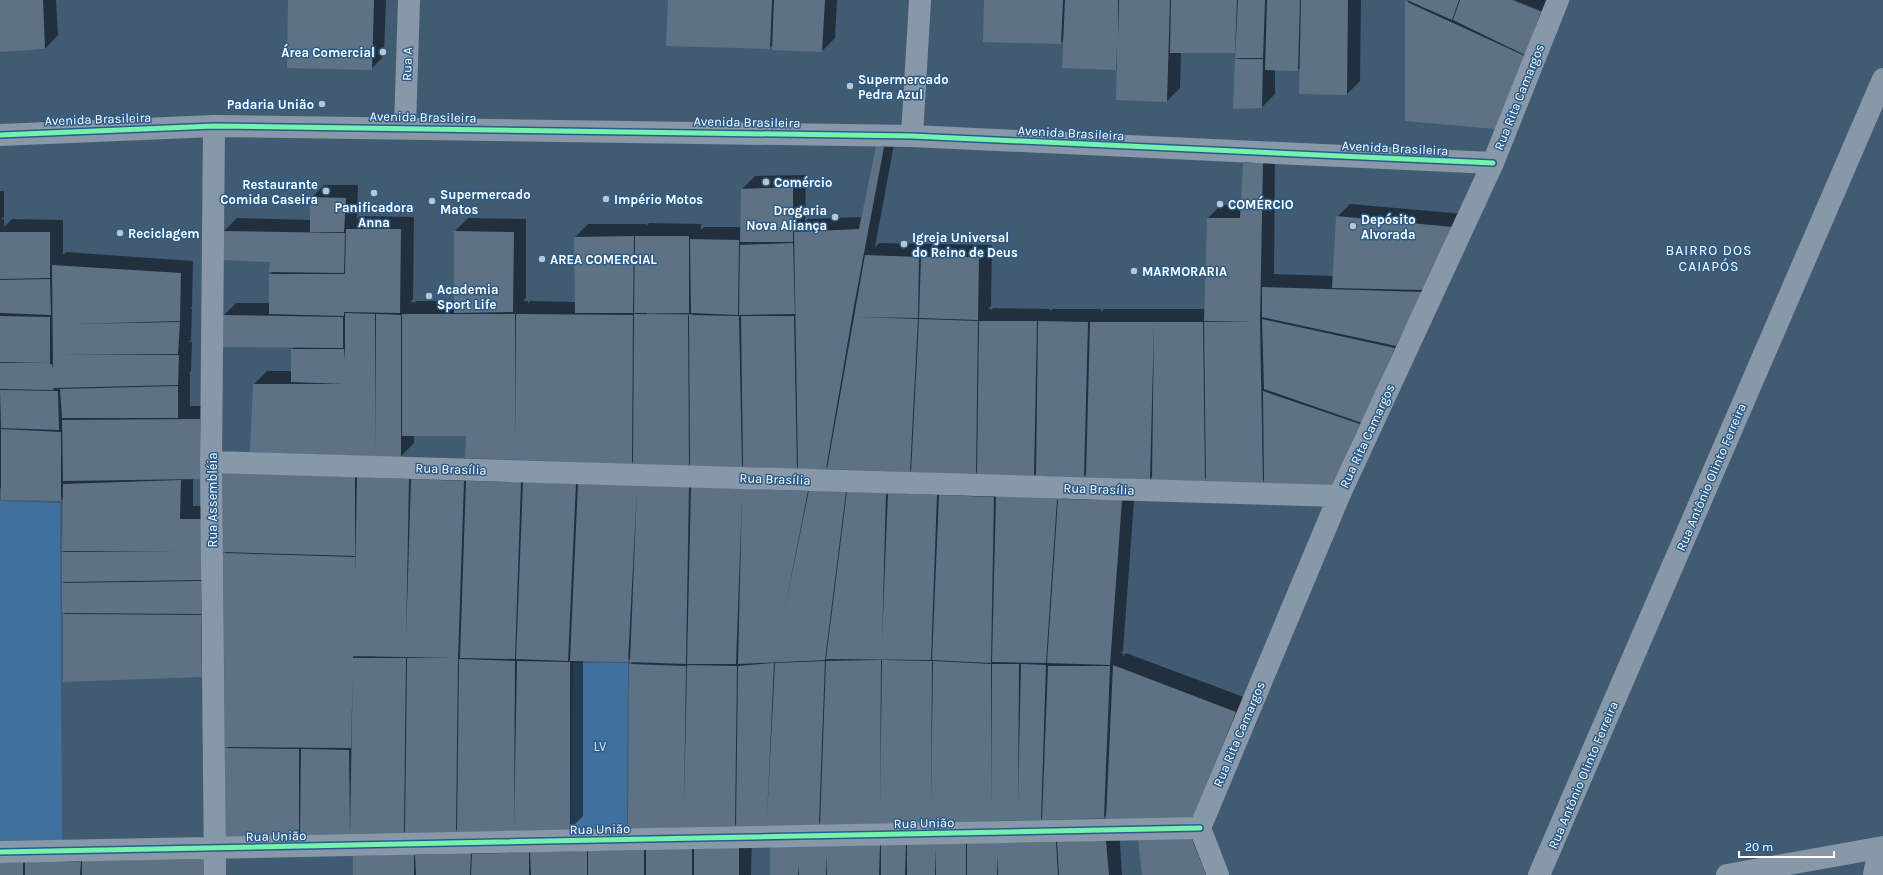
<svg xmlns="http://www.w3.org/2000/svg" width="1883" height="875" viewBox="0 0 1883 875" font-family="Karla,sans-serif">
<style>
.green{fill:#40719e}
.shadow{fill:#0007;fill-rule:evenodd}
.building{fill:#5e7285}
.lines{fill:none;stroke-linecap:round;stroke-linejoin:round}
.minor{stroke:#8898a9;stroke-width:22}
.cycleway-casing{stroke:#2b5c89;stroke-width:8}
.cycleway{stroke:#73f3ae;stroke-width:5}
.poi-dot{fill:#bcc6ce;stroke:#2b5c89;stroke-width:1.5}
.labels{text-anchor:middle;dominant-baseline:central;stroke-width:3;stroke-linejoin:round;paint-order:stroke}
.poi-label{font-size:13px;font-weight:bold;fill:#fff;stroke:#2b5c89;text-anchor:start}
.street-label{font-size:13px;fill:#fff;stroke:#2b5c89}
.park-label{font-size:13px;fill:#dceaf7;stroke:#2b5c89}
.neighbourhood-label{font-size:14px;letter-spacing:1px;fill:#fff;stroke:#2b5c89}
</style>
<rect width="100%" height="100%" fill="#415b73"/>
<path class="green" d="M0,501L60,503L62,840L0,841Z
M573,663H628L627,829L571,830Z"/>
<path class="shadow" d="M0,0H56L58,35L45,49L0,51Z
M289,0H386L384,56L371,69Z
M669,0H837L835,38L822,51L774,44L769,48Z
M985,0H1361L1360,81L1347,94L1301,67L1298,70L1275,69V94L1262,107L1236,60L1239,57L1237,52H1181L1180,88L1167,101L1117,69L1063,67L1064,39L1061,43Z
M1408,0H1508L1546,15V13L1514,0H1553L1508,115L1406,120Z
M896,134L875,247L879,243L932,244V247L935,244L992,245L991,306L988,308L991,309V311L993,308L1050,309V311L1052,309H1101V312L1104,309H1206L1208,218L1221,205H1242L1244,163L1257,150L1275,151L1274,274L1333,276L1337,217L1350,204L1465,214L1345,472L1265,479L1262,482L1207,477L1204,480L1153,475L1150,479L1087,473L1084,476L1037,475V472L1034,475L978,470L975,474L912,469L909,471L829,465L825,468L799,465L797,468L744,463L742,466L691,463L689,465L634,461L631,463L466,457L467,435H414V443L401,456L251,451L254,384L267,371H292V349L295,347L223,316L236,303H270V274L273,271L271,261L224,231L237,218L311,220V198L324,185H358L357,219L360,216L414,217L413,299L410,302H414V304L416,301H455V231L468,218L526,219V298L523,301H528V304L530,301L576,302L575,237L588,224H646V226L649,223L701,224V230L704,227H741L742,189L755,176L806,175L805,222L808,219L863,217L877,146ZM647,313L693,314V316L647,315Z
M0,191H4V217L1,219H4V227L12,219L63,220V255L66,252L193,261L192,307L190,309H192L191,340L188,342H192L191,371L189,374H190V406H213V465L200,478H193V506H213L215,663L202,676L64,614L66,612L63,584L65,581L63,553L65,550L64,498L61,500L2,487L0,489Z
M223,473L1135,487L1123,651L1120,653H1123V656L1126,653L1249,699L1205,804L1107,814L1104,817L821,824V821L819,824L737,823L735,825L629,828L630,665L634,661L631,657L627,661L583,660V816L570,829L458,831V828L455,831L407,830L404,832L301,834V832L299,834L226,749L229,746L224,554L226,551ZM858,493H892L891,495ZM1008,496L1062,498V500L1008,498Z
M1205,826L1224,875H1143Z
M1119,828L1122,875H771V847Z
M752,835L751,875H354V856L367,843Z
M217,847V875H0V851Z"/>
<path class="building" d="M0,0H43L45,49L0,52Z
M288,0H374L372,70L287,68Z
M668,0H772L770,49L666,46Z
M774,0H825L822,52L772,50Z
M984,0H1063L1061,44L983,42Z
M1065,0H1118V38L1119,0H1170L1167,102L1116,100L1117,42L1116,70L1062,68Z
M1171,0H1237L1235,53H1170Z
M1238,0H1265L1263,58H1235Z
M1267,0H1300L1298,71L1265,70Z
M1301,0H1348L1347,95L1299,94Z
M1407,0H1459L1452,20Z
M1460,0H1511L1541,12L1525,55L1453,20Z
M1405,1L1525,56L1496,129L1405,121Z
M1235,59H1263L1262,108L1233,109Z
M876,146L884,147L854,306L826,469H798L794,232L859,229Z
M1243,163H1263L1260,322L1263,483L1206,482L1204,322H1255L1204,321L1207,218H1240Z
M793,187V242H740L741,189Z
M310,197L346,198L344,232H310Z
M1336,216L1453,227L1424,290L1332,288Z
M346,229H401L400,313L344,312V316L269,314V274H345Z
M223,231L345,233L344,273L269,272L270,262L223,260Z
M454,231L514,232L513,312L454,313Z
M0,232H50V278L0,279Z
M634,236L633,313H575L574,237Z
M635,236H689V313H634Z
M690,239L739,240L738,315L691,313Z
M793,243L795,314L739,315L740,245Z
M865,255L919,257L918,318L856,317L918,319L910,472L827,469Z
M921,257H979L978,320L919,318Z
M52,265L181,273L180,321L75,324L180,322L178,354H61L179,355L178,385L53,388L54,390L0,389V363H48L0,362V316L50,317V364H52L53,369Z
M50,279L51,315L0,313V280Z
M1262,287L1423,292L1396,346L1262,317Z
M345,313L375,314V450L376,314L401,315V457L250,452L253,384H343L291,382V349H344L345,360Z
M402,314H515L516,444V314L633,315L632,464L465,458L466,436H402Z
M634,314L688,315L689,466L633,464Z
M222,315L343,317V348L222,347Z
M689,315L739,316L742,467L690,466Z
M741,316H794L797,469L743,467Z
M919,319L978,321L976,475L911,472Z
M1262,319L1395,348L1362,423L1264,389Z
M979,321H1037L1034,476L977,475Z
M1038,321L1088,322L1084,477L1036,476Z
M1090,322H1203L1205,481L1152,480L1154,324L1150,480L1086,477Z
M178,386V418H62L60,389Z
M0,390L58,391L59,430L1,428Z
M1263,391L1360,424L1332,486L1264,483Z
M200,419V479L63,481L62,420Z
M1,429L61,432V501L1,500Z
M222,472L355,477V556L223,552Z
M357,477L409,479L406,639L411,479L464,481L458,659L456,832L405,833L407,658H452L353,656L354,621L351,748L225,747L223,553L355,557V575Z
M181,480L180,519H201V580L62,582V552L177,551H62L63,484Z
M466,481L521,482L515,659L460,658Z
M523,482L576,483L568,661L516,659Z
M578,483L689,487L686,664L630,662L637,489L628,662L570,661Z
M691,487L808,491L784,613L809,490L846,492L825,660L738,664L742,497L736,664H687Z
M847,491L886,493L882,640L888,493L937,495L931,660L826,659Z
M939,495L994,497L991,663L932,660Z
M996,496L1057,499L1046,663L992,662Z
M1058,499L1122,500L1110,665L1047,663Z
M201,581V614L62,613V583Z
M63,614L201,615L202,677L63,682Z
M353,658H406L404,833L350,834Z
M459,659L515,661L514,829L517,661L570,662V830L457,832Z
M881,660L880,805L882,660L932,661L931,808L933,661L991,664L992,808V664H1019L1018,803L1021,664L1046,665L1041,820L820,825L826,661Z
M825,661L819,825L736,826L738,666L774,663L767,818L775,663Z
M629,664L686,666L684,810L687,665L737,666L735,826L628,829Z
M1113,665L1236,712L1193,818L1106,819Z
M1048,666H1110L1104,818L1042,820Z
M225,748L299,749V835L225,837Z
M301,749L349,750L350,834L300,835Z
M1192,839L1206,875H1142L1138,840Z
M1057,841H1106L1109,875H1059Z
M1056,842L1058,875H998L997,853V875H967V843Z
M966,843V875H936V847L935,875H907V844Z
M906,844L905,875H881V845Z
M880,845L879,875H827V854L826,875H799L798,866V875H770V847Z
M739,847V875H694V849Z
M646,849H692V875H646Z
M644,850V875H588V851Z
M587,851V875H531L530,852Z
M529,852V875H471L472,854Z
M471,853L470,875H416L415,855Z
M414,854V875H353V856Z
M204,859V875H82V861Z
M23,862V875H0V863Z
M25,862H81L80,875H25Z"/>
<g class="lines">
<path class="minor" d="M214,126L211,462L215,875
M405,127L409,0
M0,135L214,126L912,136L1493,163
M912,136L920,0
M211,462L1339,496
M0,852L1200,828
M1218,875L1200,828L1339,496L1493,163L1558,0
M1539,875L1883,79
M1727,875L1883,847
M1874,875L1879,848"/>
<defs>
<path id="cycleway" d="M0,135L214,126L912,136L1493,163
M0,852L1200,828"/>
</defs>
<use href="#cycleway" class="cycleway-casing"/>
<use href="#cycleway" class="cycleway"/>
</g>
<g class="poi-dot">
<circle cx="383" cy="52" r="4"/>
<circle cx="850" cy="86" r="4"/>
<circle cx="322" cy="104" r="4"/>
<circle cx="766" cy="182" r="4"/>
<circle cx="326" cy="191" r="4"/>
<circle cx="374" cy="193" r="4"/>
<circle cx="606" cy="199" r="4"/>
<circle cx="432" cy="201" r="4"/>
<circle cx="1220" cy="204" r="4"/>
<circle cx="835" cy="217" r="4"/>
<circle cx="1353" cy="226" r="4"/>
<circle cx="120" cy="233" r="4"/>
<circle cx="904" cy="244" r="4"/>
<circle cx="542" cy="259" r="4"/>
<circle cx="1134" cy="271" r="4"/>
<circle cx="429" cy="296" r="4"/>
</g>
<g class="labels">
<g class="poi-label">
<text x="375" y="52" text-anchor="end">Área Comercial</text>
<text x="858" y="79">Supermercado<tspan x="858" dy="15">Pedra Azul</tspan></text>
<text x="314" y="104" text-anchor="end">Padaria União</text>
<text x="774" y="182">Comércio</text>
<text x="318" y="184" text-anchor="end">Restaurante<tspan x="318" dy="15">Comida Caseira</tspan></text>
<text x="440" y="194">Supermercado<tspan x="440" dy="15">Matos</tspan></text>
<text x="614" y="199">Império Motos</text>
<text x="1228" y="204">COMÉRCIO</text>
<text x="374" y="207" text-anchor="middle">Panificadora<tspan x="374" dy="15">Anna</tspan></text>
<text x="827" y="210" text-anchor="end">Drogaria<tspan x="827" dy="15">Nova Aliança</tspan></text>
<text x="1361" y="219">Depósito<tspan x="1361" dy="15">Alvorada</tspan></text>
<text x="128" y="233">Reciclagem</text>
<text x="912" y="237">Igreja Universal<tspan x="912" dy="15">do Reino de Deus</tspan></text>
<text x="550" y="259">AREA COMERCIAL</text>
<text x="1142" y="271">MARMORARIA</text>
<text x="437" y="289">Academia<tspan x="437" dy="15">Sport Life</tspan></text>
</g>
<g class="street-label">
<text transform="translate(407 64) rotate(-88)">Rua A</text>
<text transform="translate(1519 97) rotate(-68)">Rua Rita Camargos</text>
<text transform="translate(423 117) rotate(1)">Avenida Brasileira</text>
<text transform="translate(98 119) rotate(-2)">Avenida Brasileira</text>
<text transform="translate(747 122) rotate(1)">Avenida Brasileira</text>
<text transform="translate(1071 133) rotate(3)">Avenida Brasileira</text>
<text transform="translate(1395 148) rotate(3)">Avenida Brasileira</text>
<text transform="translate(1367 436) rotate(-65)">Rua Rita Camargos</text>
<text transform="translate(451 469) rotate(2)">Rua Brasília</text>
<text transform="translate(1711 477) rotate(-67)">Rua Antônio Olinto Ferreira</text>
<text transform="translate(775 479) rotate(2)">Rua Brasília</text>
<text transform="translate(1099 489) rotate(2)">Rua Brasília</text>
<text transform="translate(212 500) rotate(-90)">Rua Assembléia</text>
<text transform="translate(1239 734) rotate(-67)">Rua Rita Camargos</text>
<text transform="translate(1583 775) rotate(-67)">Rua Antônio Olinto Ferreira</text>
<text transform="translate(924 823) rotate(-1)">Rua União</text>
<text transform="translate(600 829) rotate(-1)">Rua União</text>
<text transform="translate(276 836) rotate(-1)">Rua União</text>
</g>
<g class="park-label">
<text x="600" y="746">LV</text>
</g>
<g class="neighbourhood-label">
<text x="1709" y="250">BAIRRO DOS<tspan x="1709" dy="16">CAIAPÓS</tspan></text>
</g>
</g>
<path d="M1739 851v6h95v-6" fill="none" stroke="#ffffff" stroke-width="2"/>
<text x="1745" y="851" font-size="12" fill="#ffffff" stroke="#2b5c89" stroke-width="3" paint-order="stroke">20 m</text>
</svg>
